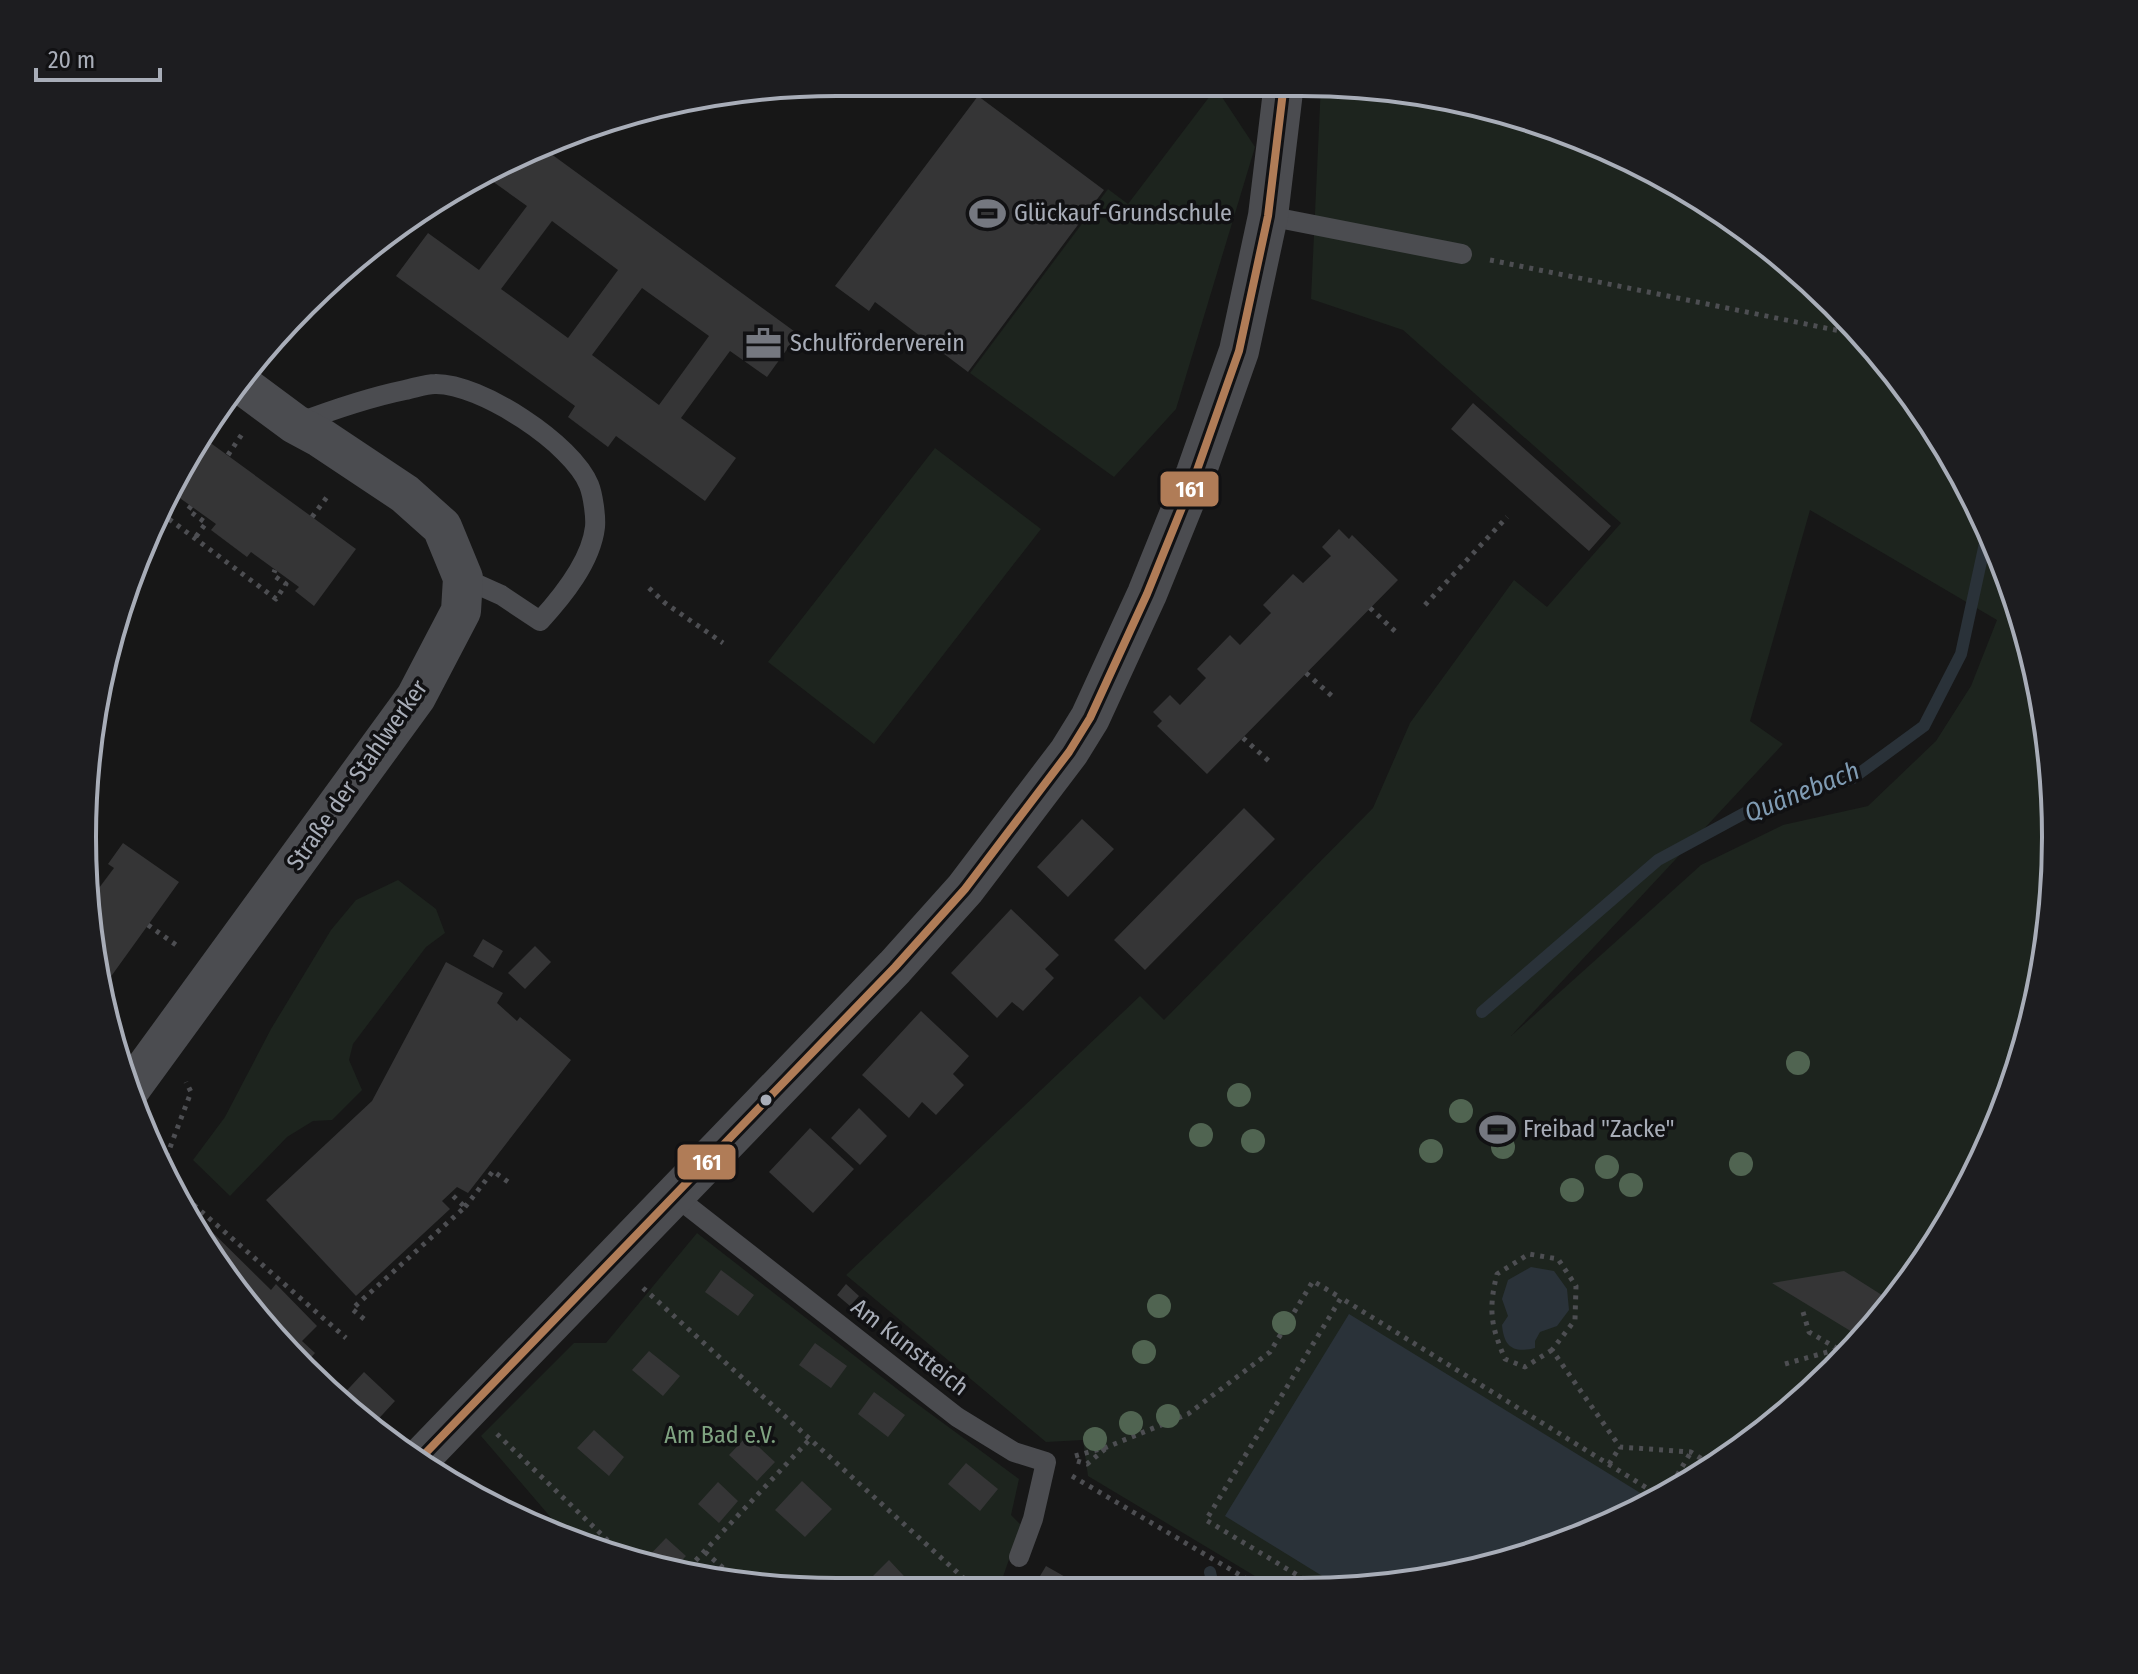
<svg xmlns="http://www.w3.org/2000/svg" width="2138" height="1674" viewBox="0 0 2138 1674" font-family="'Fira Sans Condensed',sans-serif">
<style>
.green{fill:#1d241e;fill-rule:evenodd}
.water{fill:#2a3239}
.lines{fill:none;stroke-linecap:round;stroke-linejoin:round}
.stream{stroke:#2a3239;stroke-width:12}
.building{fill:#353536;fill-rule:evenodd}
.path{stroke:#4d4e52;stroke-width:5;stroke-dasharray:4 6;stroke-linecap:butt}
.service{stroke:#4b4c50;stroke-width:20}
.minor{stroke:#4b4c50;stroke-width:40}
.bus-1-casing{stroke:#111113;stroke-width:14}
.bus-1{stroke:#b07c57;stroke-width:8}
.tree{fill:#506451}
.bus-dot{fill:#a8adb8;stroke:#111113;stroke-width:3}
.labels{text-anchor:middle;dominant-baseline:central;stroke-width:7;stroke-linejoin:round;paint-order:stroke}
.poi-label{font-size:24px;fill:#a8adb8;stroke:#111113;text-anchor:start}
.street-label{font-size:24px;fill:#a8adb8;stroke:#111113}
.park-label{font-size:24px;fill:#7fa381;stroke:#111113}
.water-label{font-size:26px;font-style:italic;fill:#7f9bb3;stroke:#111113}
.rim{fill:none;stroke:#a8adb8;stroke-width:4}
.line-badge{stroke:#111113;stroke-width:3}
.badge-label{font-size:22px;text-anchor:middle;font-weight:bold;fill:#fff}
</style>
<rect width="100%" height="100%" fill="#171717"/>
<path class="green" d="M1321,84H1350L1543,122L1761,238L1869,340L1955,459L2016,594L2049,738L2054,886L2030,1032L1978,1171L1900,1296L1799,1404L1679,1491L1543,1552L1351,1590L1280,1591L1088,1476L1083,1440L1046,1442L846,1275L1140,996L1164,1020L1373,808L1410,723L1514,580L1547,607L1621,523L1403,330L1311,299ZM1810,510L1997,620L1971,686L1936,741L1868,806L1783,825L1701,865L1511,1036L1783,744L1750,721Z
M1216,88L1255,147L1176,409L1114,477L970,373L1108,189L1128,204Z
M935,448L1041,529L874,744L768,662Z
M398,880L436,909L445,933L426,947L353,1044L349,1060L362,1090L332,1120L313,1121L287,1137L230,1196L193,1160L225,1117L271,1029L331,930L356,900Z
M697,1233L901,1392L1019,1479L1011,1515L1021,1525L998,1591L837,1592L690,1578L571,1541L481,1436L574,1343H606Z"/>
<path class="water" d="M1531,1267L1554,1271L1567,1289L1569,1310L1557,1326L1540,1332L1535,1341V1348C1514,1353 1504,1348 1502,1325L1508,1316L1502,1299L1508,1280Z
M1349,1314L1655,1502L1543,1552L1351,1590H1345L1225,1516Z"/>
<g class="lines">
<path class="stream" d="M1482,1012L1658,860L1754,808L1853,778L1924,726L1961,654L1987,534
M1210,1572L1214,1591"/>
</g>
<path class="building" d="M978,96L1104,190L968,372L875,302L869,311L835,286Z
M543,148L798,334L767,377L730,351L681,418L736,458L705,501L616,436L608,447L568,417L575,406L396,276L428,233L479,270L527,206L492,181L504,165ZM552,221L618,270L568,338L501,289ZM642,288L709,336L659,405L592,355Z
M1473,403L1611,526L1589,551L1451,429Z
M201,436L356,549L314,606L295,591L299,587L251,552L247,557L211,530L216,524L170,491L183,460Z
M1339,529L1349,539L1352,535L1398,580L1207,774L1157,726L1162,721L1153,712L1170,695L1180,705L1206,678L1197,669L1230,635L1240,645L1271,613L1263,605L1293,574L1303,583L1331,556L1322,547Z
M1244,808L1275,839L1145,970L1114,940Z
M1082,819L1114,849L1068,897L1037,867Z
M123,843L179,882L102,989L90,900L114,868L108,864Z
M1011,909L1059,955L1045,969L1054,978L1023,1011L1012,1002L997,1018L951,973Z
M483,939L503,951L493,968L473,956Z
M535,946L551,962L525,989L508,973Z
M446,962L503,993L497,1003L517,1021L520,1017L571,1060L468,1193L457,1187L442,1201L450,1209L356,1296L266,1200L372,1101Z
M921,1011L969,1056L953,1074L964,1085L936,1115L922,1102L909,1118L862,1075Z
M859,1108L887,1136L860,1165L831,1138Z
M810,1128L854,1169L813,1213L769,1172Z
M199,1219L271,1290L276,1284L317,1326L302,1341L315,1353L301,1368L192,1226Z
M721,1270L754,1295L738,1316L705,1292Z
M1844,1271L1885,1297L1874,1313L1881,1317L1862,1338L1772,1283Z
M846,1284L859,1296L850,1306L837,1295Z
M815,1343L847,1366L831,1388L799,1365Z
M649,1351L680,1376L663,1396L632,1370Z
M364,1372L395,1401L371,1427L338,1400Z
M874,1392L905,1415L888,1437L858,1414Z
M594,1430L624,1457L609,1476L577,1448Z
M747,1436L775,1462L757,1481L729,1455Z
M966,1463L998,1489L980,1511L948,1484Z
M802,1481L832,1509L805,1537L775,1510Z
M718,1482L738,1501L719,1523L698,1504Z
M666,1538L686,1556L671,1572L651,1566L645,1560Z
M889,1560L917,1590L916,1592H882L870,1579Z
M1046,1566L1090,1591H1031Z
M815,1577L832,1592L804,1589Z"/>
<g class="lines">
<path class="path" d="M1490,260L1865,336
M228,455L242,434
M191,506L188,510L206,523L195,538
M161,513L276,599L286,584L273,575L275,570
M312,517L330,493
M649,588L665,603L723,643
M1425,605L1507,517
M1370,608L1397,633
M1306,673L1333,697
M1243,738L1271,763
M89,894L92,890L96,892
M148,925L179,947
M107,1023L117,1031
M163,1166L191,1092L186,1082
M171,1185L346,1338
M465,1207L493,1171L511,1184
M643,1288L979,1592
M1803,1312L1809,1332L1838,1349L1811,1392
M364,1319L352,1309L465,1207L450,1193
M1552,1350L1525,1367L1505,1359C1491,1326 1488,1310 1497,1274L1529,1254L1558,1259L1576,1286L1575,1320L1552,1350L1620,1447L1691,1452L1713,1466
M1785,1364L1838,1349
M497,1434L626,1558
M1075,1456L1107,1447L1188,1414L1270,1352L1313,1281L1341,1298
M1077,1461L1087,1464L1105,1449
M1609,1464L1620,1447
M1072,1476L1267,1591
M1672,1494L1673,1482L1691,1452
M705,1552L739,1582
M682,1575L810,1439
M1322,1590L1206,1520L1341,1298L1663,1498
M991,1591L996,1577"/>
<path class="service" d="M1268,216L1462,254
M295,424C332,410 366,398 405,390C415,388 426,384 435,384C480,383 573,444 589,485C593,495 596,517 595,527C591,562 562,597 540,621L501,595L463,578
M675,1196L957,1417L1014,1452L1046,1462L1033,1519L1019,1557"/>
<path class="minor" d="M131,1088L416,697L461,611L463,578L442,527L405,494L321,438L295,424L241,384
M416,1463L895,967L965,889L1069,752L1090,718L1147,594L1196,473L1239,351L1268,216L1284,83"/>
<defs>
<path id="bus-1" d="M416,1463L895,967L965,889L1069,752L1090,718L1147,594L1196,473L1239,351L1268,216L1284,83"/>
</defs>
<use href="#bus-1" class="bus-1-casing"/>
<use href="#bus-1" class="bus-1"/>
</g>
<g class="tree">
<circle cx="1798" cy="1063" r="12"/>
<circle cx="1239" cy="1095" r="12"/>
<circle cx="1461" cy="1111" r="12"/>
<circle cx="1201" cy="1135" r="12"/>
<circle cx="1253" cy="1141" r="12"/>
<circle cx="1503" cy="1147" r="12"/>
<circle cx="1431" cy="1151" r="12"/>
<circle cx="1741" cy="1164" r="12"/>
<circle cx="1607" cy="1167" r="12"/>
<circle cx="1631" cy="1185" r="12"/>
<circle cx="1572" cy="1190" r="12"/>
<circle cx="1159" cy="1306" r="12"/>
<circle cx="1284" cy="1323" r="12"/>
<circle cx="1144" cy="1352" r="12"/>
<circle cx="1168" cy="1416" r="12"/>
<circle cx="1131" cy="1423" r="12"/>
<circle cx="1095" cy="1439" r="12"/>
</g>
<defs>
<symbol id="stadium-bare" viewBox="-9 -9 18 18"><path d="M0-5a6.5 5 0 1 0 0 10a6.5 5 0 1 0 0-10ZM-3.5-1.8h7v3.6h-7Z" fill="#757880" stroke="#111113" stroke-width="2.5" paint-order="stroke"/></symbol>
<symbol id="office-bare" viewBox="-9 -9 18 18"><path d="M-6-3h4V-5.5h4V-3h4V5H-6ZM-1-4.5V-3h2v-1.5ZM-6 0V1H6V0Z" fill="#757880" stroke="#111113" stroke-width="2.5" paint-order="stroke"/></symbol>
</defs>
<g fill-rule="evenodd">
<use href="#stadium-bare" x="962" y="188" width="51" height="51"/>
<use href="#office-bare" x="738" y="318" width="51" height="51"/>
<use href="#stadium-bare" x="1472" y="1104" width="51" height="51"/>
</g>
<circle class="bus-dot" cx="766" cy="1100" r="7"/>
<g class="labels">
<g class="poi-label">
<text x="1014" y="213">Glückauf-Grundschule</text>
<text x="790" y="343">Schulförderverein</text>
<text x="1523" y="1129">Freibad "Zacke"</text>
</g>
<g class="street-label">
<text transform="translate(357 775) rotate(-55)">Straße der Stahlwerker</text>
<text transform="translate(910 1347) rotate(38)">Am Kunstteich</text>
</g>
<g class="park-label">
<text x="720" y="1435">Am Bad e.V.</text>
</g>
<g class="water-label">
<text transform="translate(1802 792) rotate(-22)">Quänebach</text>
</g>
</g>
<path d="M0 0H2138V1674H0ZM837 96H1301A741 741 0 0 1 2042 837V837A741 741 0 0 1 1301 1578H837A741 741 0 0 1 96 837V837A741 741 0 0 1 837 96Z" fill="#1d1d20" fill-rule="evenodd"/>
<path class="rim" d="M837 96H1301A741 741 0 0 1 2042 837V837A741 741 0 0 1 1301 1578H837A741 741 0 0 1 96 837V837A741 741 0 0 1 837 96Z"/>
<g class="line-badge">
<rect x="1159" y="470" width="61" height="38" rx="8" fill="#b07c57"/>
<rect x="676" y="1143" width="61" height="38" rx="8" fill="#b07c57"/>
</g>
<g class="badge-label">
<text x="1190" y="497">161</text>
<text x="707" y="1170">161</text>
</g>
<path d="M36 68v12h124v-12" fill="none" stroke="#a8adb8" stroke-width="4"/>
<text x="48" y="68" font-size="24" fill="#a8adb8" stroke="#111113" stroke-width="6" paint-order="stroke">20 m</text>
</svg>
